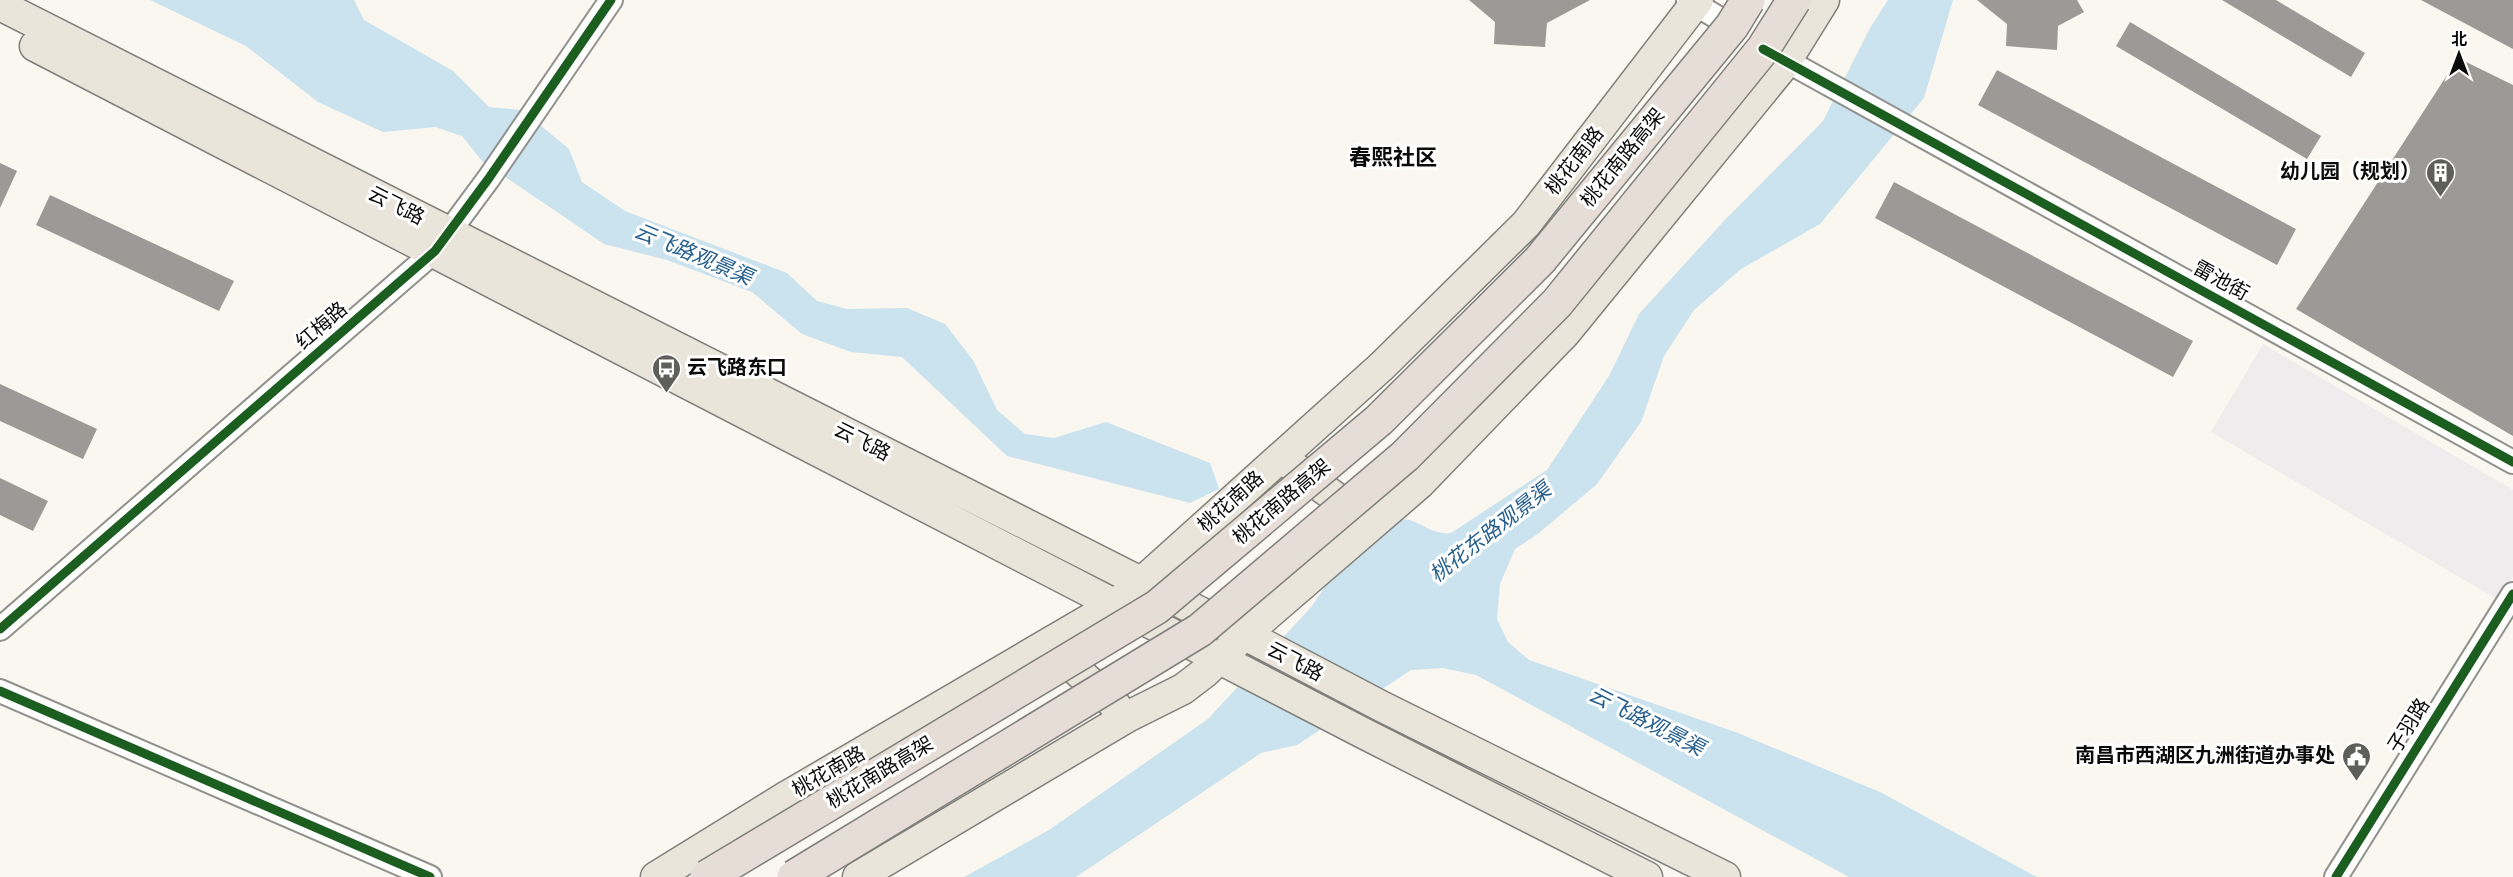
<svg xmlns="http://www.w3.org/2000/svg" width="2513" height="877" viewBox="0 0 2513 877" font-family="Spectral,'Noto Sans SC',serif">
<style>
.industrial{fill:#f0ebec}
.water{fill:#cbe2ef}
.building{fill:#9c9a96}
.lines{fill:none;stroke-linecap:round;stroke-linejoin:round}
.minor-casing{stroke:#92918e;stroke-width:26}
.major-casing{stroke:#7f7f7b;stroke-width:33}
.minor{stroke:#fefefd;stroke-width:22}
.major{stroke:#e9e5da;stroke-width:30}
.highway-bridge-casing{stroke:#7f7f7b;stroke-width:36;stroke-linecap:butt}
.highway-bridge{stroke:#e6ded6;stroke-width:33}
.cycleway-casing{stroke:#fff;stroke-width:13}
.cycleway{stroke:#1b5e20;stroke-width:9}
.labels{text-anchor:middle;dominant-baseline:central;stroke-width:6;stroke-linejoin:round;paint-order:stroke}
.street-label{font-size:20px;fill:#0b0b0b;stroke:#fff}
.poi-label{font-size:20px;font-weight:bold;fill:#0b0b0b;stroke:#fff;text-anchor:end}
.water-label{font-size:21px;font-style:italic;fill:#255f8d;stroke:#fff}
.quarter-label{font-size:22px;font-weight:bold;fill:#0b0b0b;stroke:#fff}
</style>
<rect width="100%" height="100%" fill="#f9f7f0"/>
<path class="industrial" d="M2263,344L2513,490V576L2499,600L2211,432Z"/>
<path class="water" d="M150,0H354L364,20L453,71L489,107L522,110L569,149L582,182L625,211L787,273L817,301L847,309L907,308L945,324L973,360L997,410L1025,434L1054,438L1106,422L1210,463L1219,489L1190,503L1007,456L902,357L851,352L802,334L752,292L667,260L604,244L482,161L462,136L435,127L383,132L318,102L246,46Z
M1888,0H1953L1924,98L1820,224L1741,269L1694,310L1664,356L1641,422L1597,484L1539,533L1515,549L1500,584L1497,619L1508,642L1529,660L1738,733L1880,792L2037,877H1849L1476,675L1443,668L1411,670L1297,745L1261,753L1076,877H964L1049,830L1208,719L1312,606L1330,579L1401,519C1421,519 1428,535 1451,533L1547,470L1609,376L1639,314L1723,222L1823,121L1870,28Z"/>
<path class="building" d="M1469,0H1590L1547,23L1545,47L1494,44L1495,22Z
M1977,0H2077L2084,12L2058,26L2057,50L2006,46L2007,24Z
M2222,0H2276L2365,53L2351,77Z
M2421,0H2513V49Z
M2130,22L2321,136L2307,159L2116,46Z
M2458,58L2513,85V436L2296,309Z
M1997,70L2296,229L2277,265L1978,105Z
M0,163L17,171L0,208Z
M1894,182L2193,341L2173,377L1875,218Z
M50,195L234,281L219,311L36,225Z
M0,384L97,429L83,459L0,421Z
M0,478L48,501L33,531L0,515Z"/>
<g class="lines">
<defs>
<path id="minor" d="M1688,0L1732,26
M1774,54L2513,462
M0,629L435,251L489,178L611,0
M0,691L430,877
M2336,877L2513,594"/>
<path id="major" d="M0,5L1259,642L1381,706L1725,877
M35,46L1363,733L1647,877
M1290,464L1365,519
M1050,646L1116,706
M656,877L784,798L1116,604L1141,583L1382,366L1526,224L1698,0
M858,877L1127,717L1183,689L1204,673L1244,635L1419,484L1565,333L1783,66L1824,0"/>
</defs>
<use href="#minor" class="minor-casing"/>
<use href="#major" class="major-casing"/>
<use href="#minor" class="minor"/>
<use href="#major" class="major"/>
<defs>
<path id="highway-bridge" d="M707,877L1157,607L1379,420L1540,260L1732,26L1748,0
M794,877L1200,630L1405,456L1557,303L1763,49L1794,0"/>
</defs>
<use href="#highway-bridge" class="highway-bridge-casing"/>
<use href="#highway-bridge" class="highway-bridge"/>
<defs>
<path id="cycleway" d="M1763,49L2513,462
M0,629L435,251L489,178L611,0
M0,691L430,877
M2336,877L2513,594"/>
</defs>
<use href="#cycleway" class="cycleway-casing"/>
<use href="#cycleway" class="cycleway"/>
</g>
<defs>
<symbol id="building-pin" viewBox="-11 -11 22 30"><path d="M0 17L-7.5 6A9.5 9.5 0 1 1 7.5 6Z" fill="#5e5e5b" stroke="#fff"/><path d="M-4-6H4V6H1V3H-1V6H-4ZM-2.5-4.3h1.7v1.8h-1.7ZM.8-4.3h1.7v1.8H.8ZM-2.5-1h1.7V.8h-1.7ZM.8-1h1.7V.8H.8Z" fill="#fff"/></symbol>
<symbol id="bus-pin" viewBox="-11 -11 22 30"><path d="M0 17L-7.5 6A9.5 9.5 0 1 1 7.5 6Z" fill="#5e5e5b" stroke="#fff"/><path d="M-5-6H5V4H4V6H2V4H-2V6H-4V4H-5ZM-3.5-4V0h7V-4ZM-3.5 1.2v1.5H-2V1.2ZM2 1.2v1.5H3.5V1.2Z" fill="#fff"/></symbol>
<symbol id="civic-pin" viewBox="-11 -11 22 30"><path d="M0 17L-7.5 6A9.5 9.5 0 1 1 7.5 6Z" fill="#5e5e5b" stroke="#fff"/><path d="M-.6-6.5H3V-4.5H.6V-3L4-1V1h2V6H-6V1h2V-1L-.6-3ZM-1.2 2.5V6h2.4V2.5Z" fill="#fff"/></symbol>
</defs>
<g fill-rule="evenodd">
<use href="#building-pin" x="2424" y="156" width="33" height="45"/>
<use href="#bus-pin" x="650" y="352" width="33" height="45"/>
<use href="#civic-pin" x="2340" y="740" width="33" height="45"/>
</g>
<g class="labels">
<g class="street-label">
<text transform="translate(1623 158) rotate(-51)">桃花南路高架</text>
<text transform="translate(1575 161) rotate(-52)">桃花南路</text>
<text transform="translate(396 206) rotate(27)">云飞路</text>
<text transform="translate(2221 281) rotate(29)">雷池街</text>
<text transform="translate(322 326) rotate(-41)">红梅路</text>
<text transform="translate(862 442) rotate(27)">云飞路</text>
<text transform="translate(1231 502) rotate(-42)">桃花南路</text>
<text transform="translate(1282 502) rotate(-40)">桃花南路高架</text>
<text transform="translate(1295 662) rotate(28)">云飞路</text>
<text transform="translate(2409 726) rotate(-58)">子羽路</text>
<text transform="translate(829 772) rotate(-30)">桃花南路</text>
<text transform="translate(880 773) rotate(-31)">桃花南路高架</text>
</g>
<g class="poi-label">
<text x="2420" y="172">幼儿园（规划）</text>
<text x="687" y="368" text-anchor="start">云飞路东口</text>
<text x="2335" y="756">南昌市西湖区九洲街道办事处</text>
</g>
<g class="water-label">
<text transform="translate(693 255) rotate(23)">云飞路观景渠</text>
<text transform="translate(1491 533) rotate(-38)">桃花东路观景渠</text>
<text transform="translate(1646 722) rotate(27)">云飞路观景渠</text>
</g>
<g class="quarter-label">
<text x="1393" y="158">春熙社区</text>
</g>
</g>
<g transform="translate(2459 54)" stroke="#ffffff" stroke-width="4.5" paint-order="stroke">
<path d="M0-4.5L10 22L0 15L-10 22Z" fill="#0b0b0b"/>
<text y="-9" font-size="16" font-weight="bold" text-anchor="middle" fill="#0b0b0b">北</text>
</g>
</svg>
